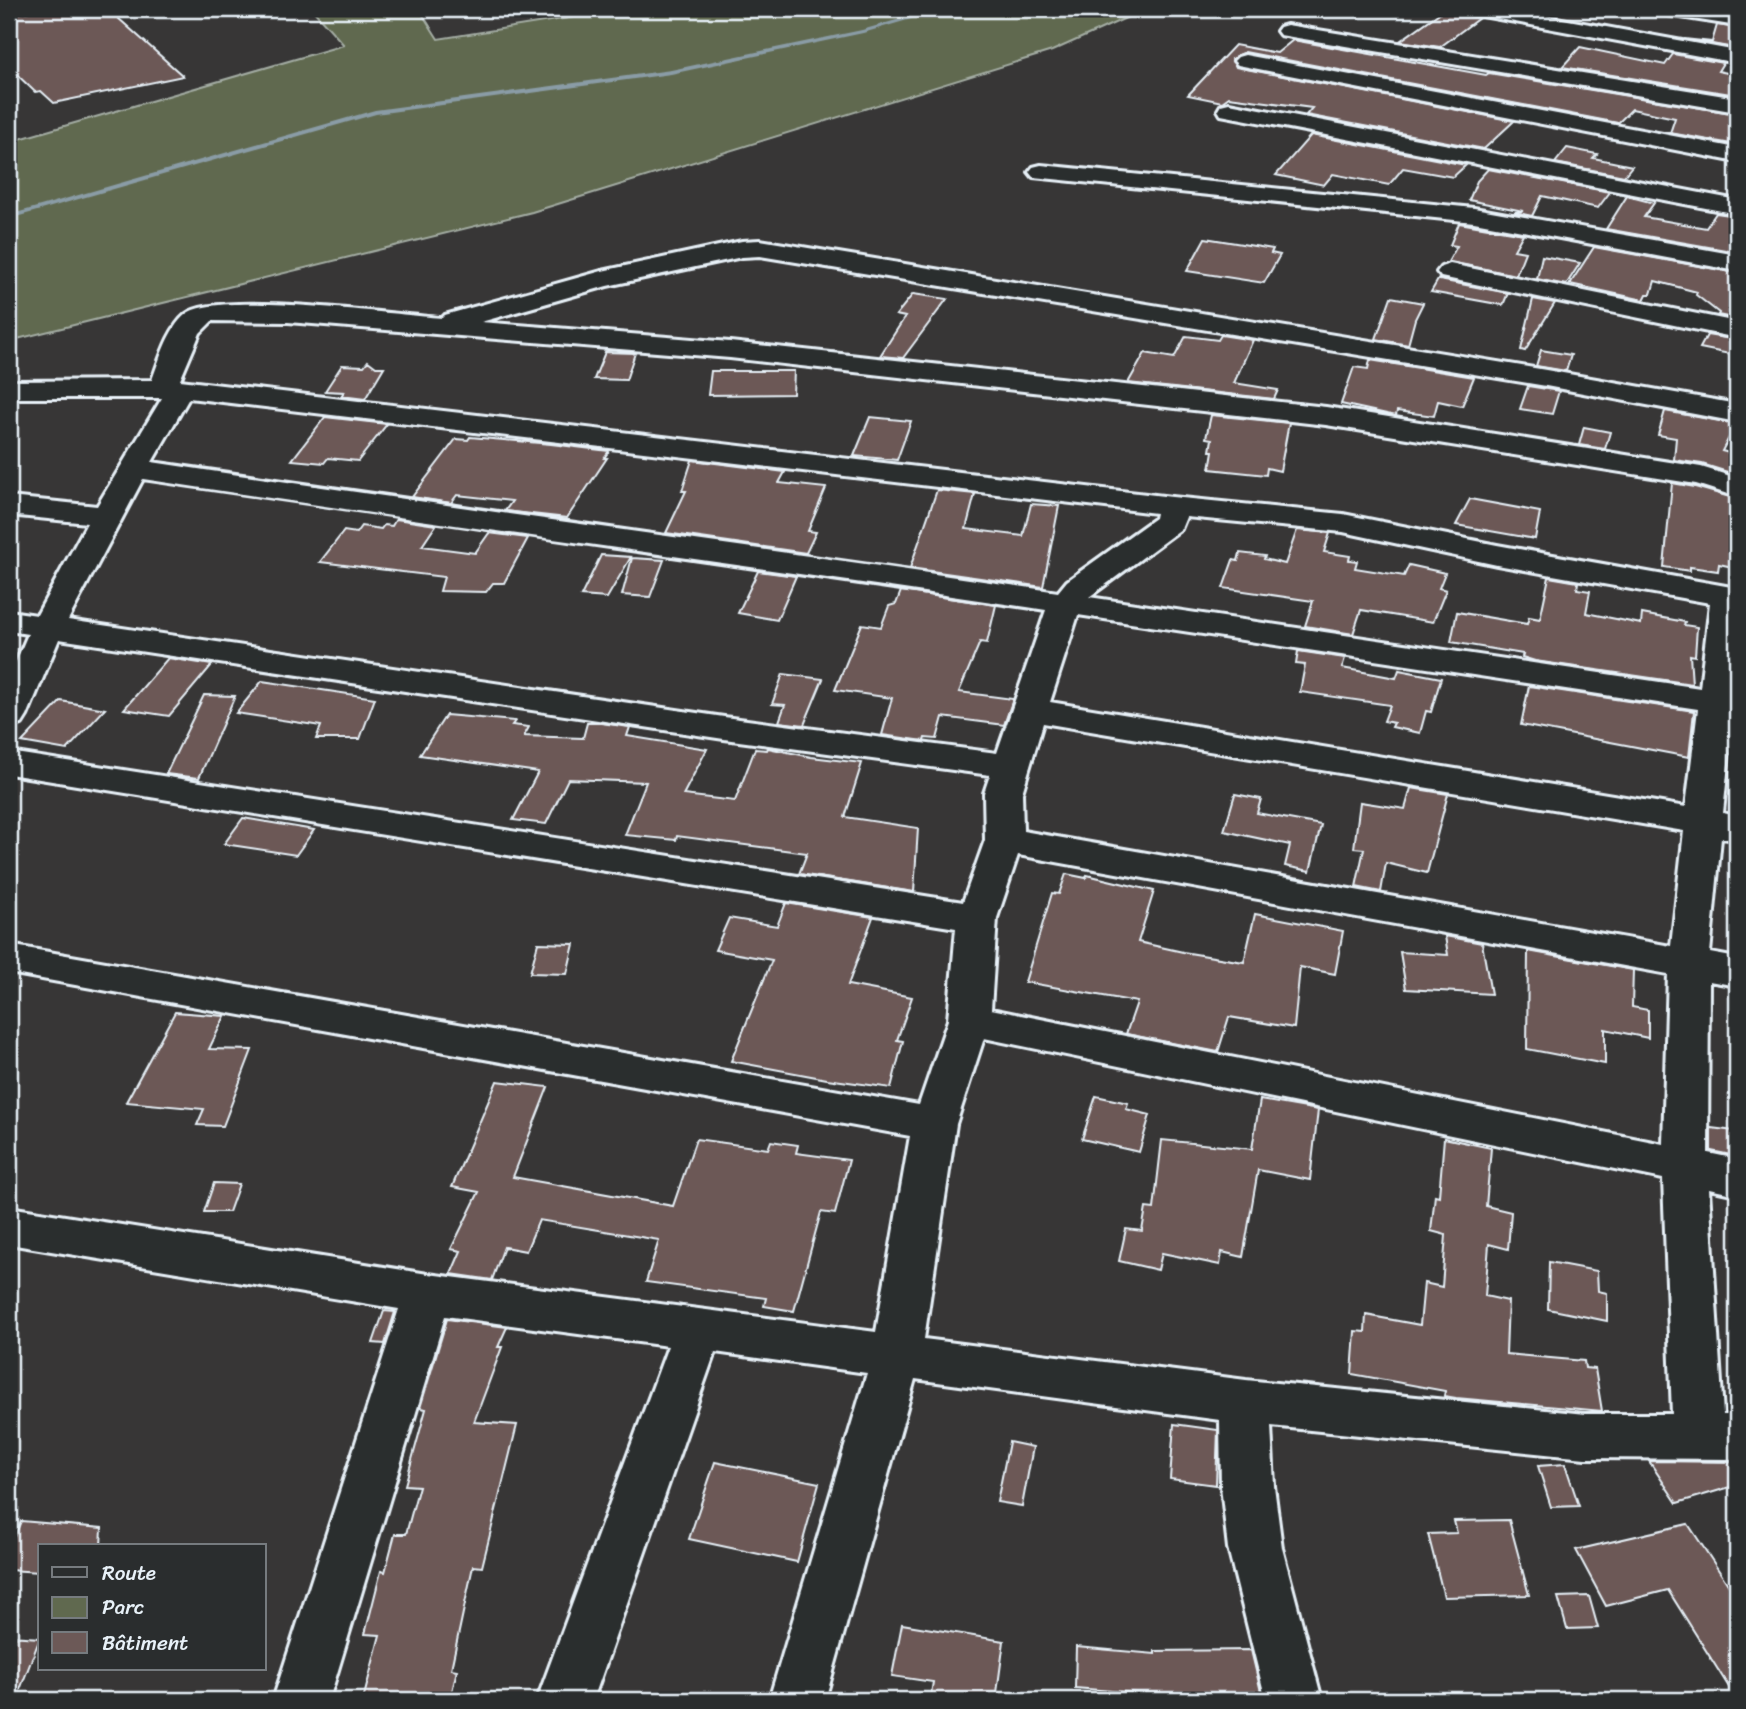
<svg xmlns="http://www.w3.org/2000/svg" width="1746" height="1709" viewBox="0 0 1746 1709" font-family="Sriracha,sans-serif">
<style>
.green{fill:#60694f;stroke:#a4ada4;stroke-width:2}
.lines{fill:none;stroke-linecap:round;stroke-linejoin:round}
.stream{fill:#8a9ca6;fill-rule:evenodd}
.building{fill:#6c5957;stroke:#e8f1f8;stroke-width:2}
.minor-casing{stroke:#e8f1f8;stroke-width:6}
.minor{fill:#2a2d2e;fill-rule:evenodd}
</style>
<rect width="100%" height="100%" fill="#373636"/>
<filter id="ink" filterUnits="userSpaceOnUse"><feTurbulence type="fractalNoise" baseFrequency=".0143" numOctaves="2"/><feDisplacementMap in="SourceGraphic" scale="14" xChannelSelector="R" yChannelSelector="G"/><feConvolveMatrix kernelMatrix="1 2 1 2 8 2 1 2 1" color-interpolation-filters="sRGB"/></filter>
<g filter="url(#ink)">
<path class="green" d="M312,9H419L438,39L625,9H1146L1052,51L532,212L9,341V142L344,45Z"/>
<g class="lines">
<path class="stream" d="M927,9H932L928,14L863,33L671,74L376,114L9,219V215L375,110L671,70L862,30L924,12Z"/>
</g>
<path class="building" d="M40,9H108L183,76L54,103L41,91L35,92L9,67V15Z
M1445,9H1464L1469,16L1479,18L1440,47L1400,41Z
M1717,25L1737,28V43L1734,48L1684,39L1712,42Z
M1293,40L1486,75L1489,73L1737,114V145L1670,133L1675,118L1632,109L1618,123L1245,52L1232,59L1236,67L1514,121L1484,149L1306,115L1312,108L1229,97L1222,102L1188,95L1235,45L1277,53Z
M1580,47L1665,65L1673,54L1723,63L1718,71L1737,75V95L1562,67Z
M1311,135L1466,165L1453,177L1403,168L1389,185L1333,174L1324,185L1276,175Z
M1567,148L1597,154L1593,158L1632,166L1624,176L1555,163Z
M1488,169L1610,192L1598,208L1542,196L1532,216L1514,212L1523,211L1469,200L1477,181Z
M1627,196L1654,203L1644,217L1706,228L1716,213L1737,216V252L1606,229Z
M1459,223L1523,234L1514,250L1525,252L1516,275L1448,262L1457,246L1450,245Z
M1205,238L1273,249L1271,253L1280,255L1264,283L1187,271Z
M1594,247L1737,273V319L1718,315L1719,313L1696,295L1697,292L1655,281L1651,294H1647L1644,300L1570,284Z
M1542,256L1580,263L1566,285L1537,279Z
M1439,278L1440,280L1508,293L1503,305L1431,292Z
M913,294L947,299L903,358L880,356L905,317L896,315Z
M1391,297L1423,303L1415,319L1408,345L1376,339Z
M1533,299L1555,303L1525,351L1521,350Z
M1221,335L1253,340L1234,383L1278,390L1274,399L1128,383L1145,353L1174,358L1186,336L1218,340Z
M1707,335L1737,340V341L1729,354L1700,348Z
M1541,350L1571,355L1566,371L1536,366Z
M605,352L635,353L626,380L594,379Z
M1370,360L1474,377L1462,406L1438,401L1434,416L1397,411L1396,416L1341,404L1354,367L1368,369Z
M368,361L376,367H384L365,399L341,396L344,392L325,391L342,365L364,366Z
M711,371H794L793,394L708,395Z
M1528,386L1559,391L1552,414L1520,409Z
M1665,411L1736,424L1722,451L1737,455V475L1702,464L1674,460L1676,438L1658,435Z
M1211,415L1289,423L1280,471L1267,468L1266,475L1210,469L1213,451H1210L1212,439L1206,438Z
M325,417L387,424L358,461L328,458L324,463L292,460Z
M870,417L911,421L897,460L854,456Z
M1584,427L1610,432L1605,449L1579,445Z
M470,437L551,444L609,451L604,458H607L567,518L505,511L512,501L457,495L451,503L412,497L456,439L468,440Z
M692,460L785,472L779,483L826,488L808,531L816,532L806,553L666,533L686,491H682Z
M1672,483L1695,487L1737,499V568L1719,564L1718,571L1690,567V571L1664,567Z
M937,490L975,494L966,529L1023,536L1031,504L1059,506L1043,587L910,568Z
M1470,499L1540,512L1535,539L1456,525Z
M396,519L436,525L422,546L475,553L489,533L528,538L504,583H493L486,592L440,591L444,577L320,562L344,531L356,533L361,526L381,529L384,525L392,526Z
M1297,530L1330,533L1324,552L1350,556L1349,560L1357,561L1355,568L1404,576L1409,565L1445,573L1439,588L1446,590L1433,622L1361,610L1353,634L1305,626L1313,601L1223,588L1233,560L1238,561L1240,553L1265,556L1264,559L1285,564Z
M601,555L631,557L607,598L581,596Z
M632,558L664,560L650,597L622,595Z
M758,571L796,576L777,620L738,613Z
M1549,577L1578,582L1577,589L1590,591L1586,613L1641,624L1642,614L1685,622L1684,625L1697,627L1695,656L1690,655L1692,684L1535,661L1522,657L1523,654L1451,642L1457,612L1527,624L1529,617L1540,619Z
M901,591L996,605L987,643L980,642L959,692L1013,699L1004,725L943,717L937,739L925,738L924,741L882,735L892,698L835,690L862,624L881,627L889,606L896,604Z
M1298,651L1345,658L1342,668L1396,678L1399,670L1441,678L1431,712L1426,711L1420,733L1392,727L1394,723L1384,721L1390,705L1300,692L1305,665L1296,664Z
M168,658L212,665L169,716L124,709Z
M783,674L823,679L804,725L779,722L785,705L772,704Z
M262,681L375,698L360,739H316L321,726L236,713Z
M1529,686L1694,711L1689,757L1521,725Z
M204,695L235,696L199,778L166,774Z
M61,701L105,709L67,750L22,742Z
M446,715L515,721L512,725L529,727L524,736L583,738L587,723H601L630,727L627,736L707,749L683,795L735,801L755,749L767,750L768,748L811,757L862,763L845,817L918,828L914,892L799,874L807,853L677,836L676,840L625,835L646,782L568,779L546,824L513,820L538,772L420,755Z
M1411,788L1448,794L1427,873L1386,863L1381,892L1356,887L1364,849L1354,848L1360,802L1405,809Z
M1235,794L1261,799L1257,813L1321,825L1310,871L1285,866L1290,845L1224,831Z
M243,818L314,830L296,855L224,844Z
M1066,874L1086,878L1087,875L1154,891L1138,942L1183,952L1244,962L1255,914L1343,931L1335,974L1300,967L1294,1028L1229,1017L1218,1052L1126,1034L1137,1002L1025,982L1052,893L1059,894Z
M786,903L873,917L848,985L912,997L897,1040L903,1041L891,1088L827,1079L731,1061L772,960L715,950L729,918L777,926Z
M1445,936L1482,943L1491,994L1406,989L1400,952L1448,955Z
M538,943L574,944L567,974L530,973Z
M1528,951L1633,970L1632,1007L1648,1010V1038L1605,1029V1064L1527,1049Z
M175,1012L225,1016L209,1049L252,1050L223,1126L197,1125L204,1109L126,1102Z
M497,1081L548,1087L513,1177L673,1206L696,1139L768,1149L771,1141L798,1145L796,1153L849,1160L835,1214L821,1212L794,1311L764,1306L766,1298L646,1282L659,1240L539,1220L526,1251L504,1247L492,1280L451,1274L461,1251L451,1249L479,1192L452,1187Z
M1096,1096L1128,1103L1126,1109L1150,1115L1139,1152L1082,1139Z
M1260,1100L1318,1110L1310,1180L1258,1170L1243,1257L1222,1252L1220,1265L1162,1253L1158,1270L1119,1261L1126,1229L1142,1231L1146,1208L1154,1209L1162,1140L1252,1149Z
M1711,1128L1734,1131L1736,1156L1711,1151Z
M1444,1138L1491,1148L1486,1206L1511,1212L1508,1249L1489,1244L1485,1296L1508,1301L1506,1354L1584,1361L1585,1368L1595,1369L1602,1411L1456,1398L1444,1396L1445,1391L1352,1374L1355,1331L1365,1332L1366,1315L1420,1325L1424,1283L1442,1287L1446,1235L1431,1231L1435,1195L1439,1196Z
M214,1183L239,1184L229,1212H204Z
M1549,1262L1597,1271L1598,1291L1607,1293V1321L1548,1309Z
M384,1311L395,1312L385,1344L373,1343Z
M447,1319L507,1327L498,1347H502L474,1422L517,1425L482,1567L473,1566L451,1669L457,1670L450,1700H363L380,1635L365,1634L381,1571L385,1572L395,1534H406L419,1486L405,1485L426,1409L420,1408Z
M1174,1424L1218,1430L1216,1485L1170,1479Z
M1009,1442L1033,1447L1022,1506L997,1502Z
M1649,1461L1737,1462V1485L1677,1503Z
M715,1462L819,1483L797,1562L689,1539Z
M1565,1464L1579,1506L1551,1507L1538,1466Z
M1509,1520L1529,1595L1444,1597L1428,1534L1457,1533L1454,1521Z
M21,1521L102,1528L101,1546H40V1572L9,1570V1549Z
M1688,1524L1737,1598V1700L1668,1590L1606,1606L1576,1550Z
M1589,1596L1598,1628L1567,1629L1558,1597Z
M902,1624L1004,1641L996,1700H930L933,1682L892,1676Z
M9,1636L40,1638L16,1700H9Z
M1076,1647L1155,1654V1651L1251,1650L1263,1700H1161L1160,1695L1075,1688Z"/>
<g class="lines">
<defs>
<path id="minor" d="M1467,9H1508L1737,51V63L1477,15L1470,13Z
M1658,9H1704L1737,14V26L1668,15L1661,13Z
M1287,25L1737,98V112L1280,35L1277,31L1280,27Z
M1245,55L1737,148V162L1238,65L1234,61L1238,57Z
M1229,103L1737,200V214L1221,115L1218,110L1221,105Z
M1041,165L1474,208L1737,255V271L1474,222L1033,177L1029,172L1033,167Z
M760,240L1546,370L1737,404V422L1546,386L760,256L742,257L607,286L481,322L730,342L1326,407L1701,467L1737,478V497L1696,484L1326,425L730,358L288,322L212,321L200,333L180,380L1172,497L1343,514L1497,545L1737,588L1734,693H1737V715L1733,714L1723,813L1737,816V840L1721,838L1710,953L1737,958V986L1709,981L1708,1153L1737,1159V1195L1709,1189L1723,1415H1737V1459L1585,1458L1271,1426L1274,1486L1282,1548L1322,1700H1266L1228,1548L1221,1486L1220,1420L915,1379L825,1700H769L867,1373L715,1352L593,1700H537L668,1346L445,1316L329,1700H273L399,1309L9,1244V1207L428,1274L876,1332L910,1136L9,973V945L919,1105L948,1020L956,928L9,774V752L963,902L985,840L984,793L990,775L724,739L59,639L27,716L22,724L9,727V678L28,634L9,631V611L37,615L87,523L9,515V497L97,506L162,398H9V381L152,380C160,359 168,329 186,314C214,290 398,315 442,318L445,315L602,271L742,241ZM189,398L1156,513L1155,518L1067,581L1058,592C756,547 454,508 152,462ZM143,479C444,525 745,565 1046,610L997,753L724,717L68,620ZM1186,517L1343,532L1497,565L1710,603L1700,688L1089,597L1181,529ZM1078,615L1698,709L1686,807L1050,702ZM1043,723L1684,831L1671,946L1023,831L1022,793ZM1018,855L1668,974L1663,1144L991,1009L997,918ZM984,1038L1663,1179L1672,1414H1585L1246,1380L924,1339L956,1124Z
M1450,264L1737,322V338L1441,277L1437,272L1441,267Z"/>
</defs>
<use href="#minor" class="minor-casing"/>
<use href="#minor" class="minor"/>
</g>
</g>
<rect width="1746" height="1709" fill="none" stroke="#2a2d2e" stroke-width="35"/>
<rect x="18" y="18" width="1711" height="1674" fill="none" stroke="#e8f1f8" stroke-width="2.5" filter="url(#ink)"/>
<rect x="38" y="1544" width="228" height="126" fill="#2a2d2e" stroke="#767b7f" stroke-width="2"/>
<rect x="52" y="1567" width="35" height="10" fill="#2a2d2e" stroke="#767b7f" stroke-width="2"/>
<text x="102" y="1580" font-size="21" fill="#e8f1f8">Route</text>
<rect x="52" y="1597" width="35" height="21" fill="#60694f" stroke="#767b7f" stroke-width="2"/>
<text x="102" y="1614" font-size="21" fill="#e8f1f8">Parc</text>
<rect x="52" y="1632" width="35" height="21" fill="#6c5957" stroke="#767b7f" stroke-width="2"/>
<text x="102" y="1650" font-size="21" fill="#e8f1f8">Bâtiment</text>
</svg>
